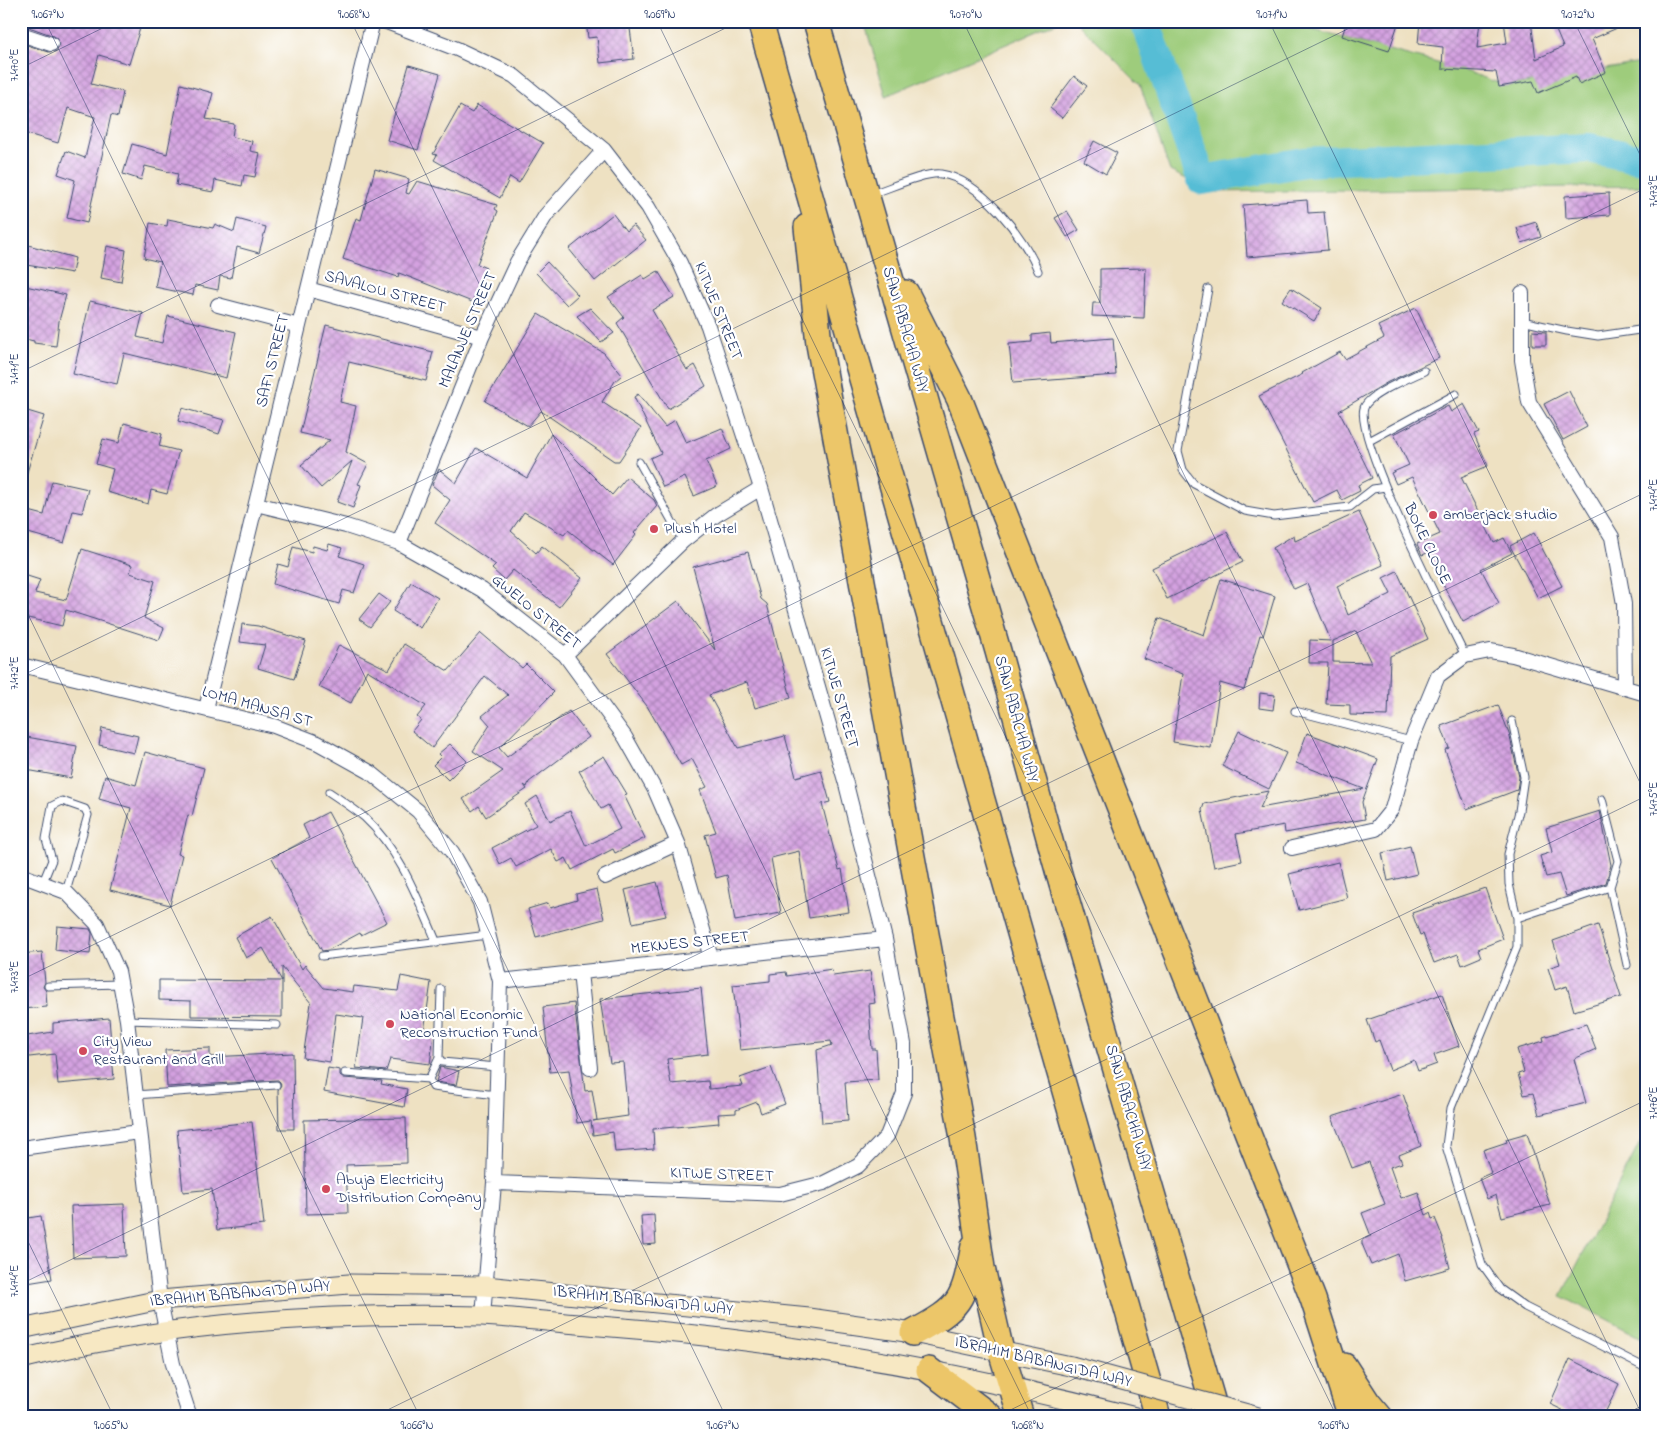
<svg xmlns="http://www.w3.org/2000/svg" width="1667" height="1438" viewBox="0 0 1667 1438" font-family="'Indie Flower',sans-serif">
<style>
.green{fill:#9ecc7b;stroke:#5c7e6c}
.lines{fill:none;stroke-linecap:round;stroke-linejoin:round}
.river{stroke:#57bdd5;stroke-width:30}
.building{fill:url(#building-cross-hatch);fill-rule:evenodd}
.service-casing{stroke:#3b4a6d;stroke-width:9}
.minor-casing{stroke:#3b4a6d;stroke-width:16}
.secondary-casing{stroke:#3b4a6d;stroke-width:21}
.motorway-casing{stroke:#3b4a6d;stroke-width:28}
.service{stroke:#fff;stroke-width:7}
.minor{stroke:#fff;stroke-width:14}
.secondary{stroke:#f7e8c3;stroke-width:19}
.motorway{stroke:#ecc669;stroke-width:25}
.secondary-bridge-casing{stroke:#3b4a6d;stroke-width:21;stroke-linecap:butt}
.secondary-bridge{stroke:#f7e8c3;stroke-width:19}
.ticks{fill:none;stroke:#1b2f5e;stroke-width:1;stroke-opacity:0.45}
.poi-dot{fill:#d1495b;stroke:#fff;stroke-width:2}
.labels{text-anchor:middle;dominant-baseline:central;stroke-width:4.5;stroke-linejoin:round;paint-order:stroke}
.street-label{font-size:16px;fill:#1b2f5e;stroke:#fff}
.poi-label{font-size:16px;fill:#1b2f5e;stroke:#fff;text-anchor:start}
.neatline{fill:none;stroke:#1b2f5e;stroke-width:2}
.ticks-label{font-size:12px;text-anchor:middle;fill:#1b2f5e}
</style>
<defs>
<pattern id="building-cross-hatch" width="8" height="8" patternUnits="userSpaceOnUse" patternTransform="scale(1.25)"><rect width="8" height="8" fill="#d4a1e0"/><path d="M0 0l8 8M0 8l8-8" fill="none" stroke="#ab84b9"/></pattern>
</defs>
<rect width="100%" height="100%" fill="#fff"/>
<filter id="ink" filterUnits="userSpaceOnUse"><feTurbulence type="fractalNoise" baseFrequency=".02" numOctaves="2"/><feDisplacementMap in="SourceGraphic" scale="10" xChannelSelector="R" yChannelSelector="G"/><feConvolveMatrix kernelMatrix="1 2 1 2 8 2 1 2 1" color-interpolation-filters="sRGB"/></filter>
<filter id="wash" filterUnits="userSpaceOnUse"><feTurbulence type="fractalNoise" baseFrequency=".0096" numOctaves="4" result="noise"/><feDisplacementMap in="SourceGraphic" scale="20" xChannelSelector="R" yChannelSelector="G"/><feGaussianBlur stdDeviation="1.12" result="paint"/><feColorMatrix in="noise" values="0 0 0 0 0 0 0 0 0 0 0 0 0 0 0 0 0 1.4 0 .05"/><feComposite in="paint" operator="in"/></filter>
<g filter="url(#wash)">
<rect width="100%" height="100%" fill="#eee1c2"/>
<path class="green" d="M864,21H1060L886,96Z
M1076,21H1280L1460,69L1507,86L1646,62V186L1213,192L1170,171L1140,85Z
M1646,1131V1340L1561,1296Z"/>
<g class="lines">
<path class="river" d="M1145,21L1202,180L1305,162L1589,148L1646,160"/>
</g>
<g id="blocks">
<path class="building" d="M30,21H129L141,25L129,64L99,55L91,84L123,92L118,117L111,115L87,223L67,218L75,180L58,174L66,151L85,158L95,117L68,108L58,143L21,132V43L49,52L56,51L59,46L58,39L54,36L29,27Z
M586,21H629L634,59L600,63L597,37L588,38Z
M1347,21H1399L1389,51L1342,36Z
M1420,21H1480L1477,48L1507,43L1504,21H1531L1536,59L1563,47L1552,21H1633L1592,39L1606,72L1579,84L1576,77L1538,93L1533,81L1499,87L1496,72L1442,69L1443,47L1418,44Z
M409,65L440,74L418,150L387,140Z
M1074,76L1087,86L1062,118L1050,108Z
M181,84L213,93L206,119L234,124L232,137L252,141L250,151L260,153L255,177L244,175L242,186L215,180L213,192L176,185L178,174L145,166L141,180L123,174L132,144L167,154Z
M477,105L543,143L519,183L510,177L500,198L434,160L437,155L433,154L460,106L472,113Z
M1094,141L1117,153L1106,174L1084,161Z
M375,169L409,179L406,193L409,194L417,181L497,205L495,209L498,211L477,264L486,268L472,302L399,273L398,277L343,259L356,218L361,220Z
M1609,193L1610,215L1566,218L1565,196Z
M1307,200L1308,213L1324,212L1328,250L1247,257L1243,205Z
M1067,211L1079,230L1067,237L1055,218Z
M613,214L626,231L633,225L646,240L595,281L569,249Z
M168,219L213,228L215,224L234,232L237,219L266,227L259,253L237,247L231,278L220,276L218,290L195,285L193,295L155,287L160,262L144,258L150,223L167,226Z
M1536,222L1541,237L1522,243L1517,228Z
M21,243L75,258L72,273L21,264Z
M107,246L126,250L121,282L101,278Z
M547,262L578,295L567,305L536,273Z
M1146,268L1144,318L1092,316L1093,303H1100V269Z
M658,271L674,297L652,310L687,370L695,365L706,386L668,409L617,323L624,317L608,297L642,275L645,279Z
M21,285L66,295L59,321L56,346L34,343V341L21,338Z
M1291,288L1322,308L1314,321L1282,301Z
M90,301L143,313L137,337L162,343L168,316L236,332L226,378L124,353L117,384L73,374Z
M590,308L614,333L601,342L577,316Z
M1416,308L1439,358L1388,382L1339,411L1372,478L1358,485L1360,491L1342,500L1337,490L1313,502L1259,396L1303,374L1302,373L1340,352L1345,359L1384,338L1378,326Z
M538,314L604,353L622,375L615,381L602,402L641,428L619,461H614L541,411L528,426L485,401Z
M326,325L433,352L426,381L349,362L340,402L356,406L346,452L368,464L358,484L361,485L353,508L337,502L352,461L321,488L301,465L330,440L300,433Z
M1532,331L1546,332V345H1532Z
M1050,333L1051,343L1113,338L1116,375L1013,383L1009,344L1032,342V335Z
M1569,391L1587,427L1563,440L1544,404Z
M638,394L665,427L675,420L686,443L722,428L731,449L706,461L717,486L694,496L685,477L663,487L650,458L661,453L634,397Z
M1464,404L1479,432L1474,434L1488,466L1461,477L1494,543L1504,538L1512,553L1481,569L1499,603L1463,622L1439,577L1430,552L1422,555L1417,544L1440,534L1412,477L1396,484L1391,473L1409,465L1394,434L1448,406L1451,412Z
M182,408L224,420L219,434L178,421Z
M21,409L44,416L25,479H21Z
M124,423L162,434L159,446L179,451L167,494L151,490L148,504L107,492L113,469L96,464L103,439L119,443Z
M551,434L612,495L627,477L654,500L657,506L634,533L636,535L613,565L568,530L564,535L524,512L511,531L536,553L542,546L582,578L559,607L513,570L504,580L492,569L496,565L435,523L450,500L432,485L439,469L456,483L476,448L527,478Z
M52,481L88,489L82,513L73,511L64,543L21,531L25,510L44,515Z
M1359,512L1383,565L1337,586L1348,615L1391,594L1383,578L1397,571L1428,639L1390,656L1388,716L1350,715V705L1326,704L1328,663H1309L1310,640L1331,641L1307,583L1294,589L1273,548L1294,535L1295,541ZM1356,631L1371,663L1333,662V641Z
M1227,532L1243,562L1167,599L1152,568Z
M1534,533L1562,586L1538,598L1510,546Z
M329,544L342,548L339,556L364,564L354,593L343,590L339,604L273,584L278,564L288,567L293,547L312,552L313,546L327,550Z
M82,549L132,565L130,573L155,581L144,618L164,628L159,640L66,610L62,626L28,618L24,629L21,628V574L40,580L35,593L66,600Z
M748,552L761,599L767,604L791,698L755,708L747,682L709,695L738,748L785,736L796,777L821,770L830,802L822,804L839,870L842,869L849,912L809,918L799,851L771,858L781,913L735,921L727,875L716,878L705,835L716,832L700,790L707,787L692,759L681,765L647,706L607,654L678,601L715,650L693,567Z
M1221,579L1275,596L1263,636L1260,635L1244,690L1220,683L1211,748L1173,742L1183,674L1144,659L1159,618L1204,635Z
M411,582L438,598L420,628L393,611Z
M379,594L390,602L370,627L359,619Z
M242,624L258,626L306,641L294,679L258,668L265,645L240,642Z
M481,633L522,668L526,664L554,692L499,748L507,757L569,711L589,737L529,782L527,787L524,785L527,789L486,817L479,806L472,811L463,799L503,771L473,751L490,725L482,716L508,695L485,676L432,748L412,731L421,720L417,717L426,706L367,670L351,703L319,687L339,645L389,670L404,644L448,671Z
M1260,693L1275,695L1273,710L1259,708Z
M1498,705L1509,733L1519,777L1517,790L1467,809L1445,750L1449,748L1441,726Z
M102,728L138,736L134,753L99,745Z
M1239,731L1286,753L1269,789L1222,766Z
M1307,733L1378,759L1362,802L1365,819L1285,833L1284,825L1236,834L1242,861L1214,867L1202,810L1204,804L1268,791L1260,808L1364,789L1296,763Z
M21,736L77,746L71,778L21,769Z
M450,744L467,761L448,780L433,765L441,757L438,754Z
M145,752L204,768L192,816L188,815L178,854L182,855L170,905L110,890L131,808L99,799L105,776L136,785Z
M604,756L627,794L624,795L645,838L615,853L613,849L572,870L566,858L558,862L551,849L516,867L511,858L500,864L492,848L536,825L525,804L537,796L550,821L570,811L586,846L620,829L608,805L601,809L579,771Z
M1600,811L1611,865L1606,883L1566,896L1559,874L1546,877L1540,856L1552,852L1546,828Z
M328,812L387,922L361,935L360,933L328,950L322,951L272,858L309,838L303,825Z
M1410,846L1417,874L1388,881L1382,853Z
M1338,862L1347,898L1299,910L1289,874Z
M657,882L666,916L633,923L625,890Z
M1485,888L1503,939L1478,949L1481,957L1462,965L1458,954L1434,963L1423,934L1420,935L1412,913Z
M597,889L604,919L536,937L528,909L548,903L550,908L577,900L576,894Z
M272,916L302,969L305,965L324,988L353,992L354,986L398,991L401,976L431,982L424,1032L434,1034L430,1064L390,1059L386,1071L356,1068L363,1018L336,1014L330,1062L303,1058L311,1003L282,967V981L263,948L246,958L235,937Z
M1598,925L1621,997L1574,1011L1567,986L1555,990L1548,968L1560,964L1553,941Z
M57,926L90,929L92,933L90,954L55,950Z
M42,952L45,982L43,987L46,991L47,1007L21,1009V954Z
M832,969L833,976L870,971L875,1003L869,1004L872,1049H876L878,1080L845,1082L848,1121L822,1123L817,1050L832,1045L831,1041L740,1050L733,985L770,981V974L786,972L787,976Z
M159,980L282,981V1017L191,1016V1001L159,1000Z
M701,988L708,1054L667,1059L671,1084L708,1081L709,1089L743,1086L740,1078L771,1067L785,1104L761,1113L757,1102L736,1110V1113L718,1114L719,1123L653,1129L654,1149L615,1152L613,1132L593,1135L591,1121L577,1123L569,1070L550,1072L543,1007L574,1003L585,1091L592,1090L597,1120L593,1121L628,1116L623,1062L610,1063L600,999Z
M1442,994L1459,1046L1434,1055L1437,1064L1418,1071L1414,1060L1390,1070L1379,1040L1375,1042L1367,1020Z
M109,1018L114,1079L58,1084L55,1054L21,1058V1037L53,1032V1023Z
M1586,1024L1596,1049L1574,1059L1586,1103L1539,1115L1533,1093L1524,1095L1518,1074L1524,1072L1517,1049L1544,1041L1543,1037Z
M210,1048V1057L293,1053L294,1129H279L278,1090L281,1085L278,1080L167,1087L165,1050Z
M440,1067L459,1071L456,1085L436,1082Z
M328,1068L340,1070V1075L344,1078L382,1081L381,1084L407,1089L404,1107L324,1092Z
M1403,1094L1421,1146L1399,1155L1402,1163L1390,1167L1401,1198L1418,1192L1426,1215L1430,1213L1432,1219L1435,1218L1443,1238H1442L1450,1268L1405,1281L1398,1254L1371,1265L1362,1244V1240L1371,1236L1362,1213L1385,1204L1369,1162L1352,1168L1332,1117Z
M406,1118L407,1163L346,1165L348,1213L306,1214L304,1120Z
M252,1122L264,1225L217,1230L212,1189L183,1192L177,1130Z
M1527,1133L1550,1205L1502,1217L1496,1195L1487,1199L1479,1178L1491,1173L1483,1150L1507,1142L1506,1139Z
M124,1204L126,1256L73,1258L71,1206Z
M654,1215L656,1244L643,1245L641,1216Z
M41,1216L52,1279L21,1284V1219Z
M1570,1359L1619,1384L1603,1417H1577L1550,1404Z"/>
</g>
</g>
<g filter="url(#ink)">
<use href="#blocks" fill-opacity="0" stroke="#3b4a6d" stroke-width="1"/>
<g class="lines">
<defs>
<path id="service" d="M871,194C888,189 924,172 941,174C979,179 1025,237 1038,271
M1208,289L1178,451L1183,470L1194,484L1245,511L1274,516L1350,507L1373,489L1385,487
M1522,321L1567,331L1598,336L1646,329
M1424,371C1410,378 1368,394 1364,408C1354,439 1447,618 1465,656
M1369,441L1456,394
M639,462L683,541
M1295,711L1411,741
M1512,721L1524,777L1519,811L1508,854L1509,884L1517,918V947L1451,1108L1446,1146L1482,1264L1500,1289L1525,1307L1646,1368
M329,792C341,800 353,808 364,817C400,850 418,899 437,943
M1602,799L1618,861L1610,887
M43,882L52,860L46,839L52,806L62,801L85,809L88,815L66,892
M1517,918L1610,887L1627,965
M322,956L488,935
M48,986L120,984
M441,989L439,1058L442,1062L497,1067
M127,1020L277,1025
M439,1058L429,1079L433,1087L496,1095
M345,1073L429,1079
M135,1095L276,1085"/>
<path id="minor" d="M384,21L457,49L514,76L604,150L648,207L680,263L708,326L761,488L846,784L885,939L904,1044V1093L887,1136L858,1166L824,1183L780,1194L494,1183
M21,34L51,44
M308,289L482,337
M1522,293V360L1529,402L1612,537L1624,604L1625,688
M218,305L299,326
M256,504L346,526L399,543L482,590L565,655L625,737L655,790L678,843L711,958
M399,543L482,337L517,262L546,215L604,150
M565,655L683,541L716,515L761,488
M21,665L274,726L318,743L370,772L418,811L452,852L480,902L500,981L494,1183L483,1316
M206,709L373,21
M1292,848L1376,829L1392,809L1411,741L1438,676L1465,656L1490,651L1513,655L1646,694
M21,875L66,892L97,924L118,971L127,1020L160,1300L173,1364L190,1417
M605,877L678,843
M580,972L590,1068
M500,981L885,939
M21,1148L139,1132"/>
<path id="secondary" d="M21,1329L160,1300L349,1284L485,1286L809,1318L913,1333L1071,1366
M21,1359C172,1322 327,1312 482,1316C521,1318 561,1323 600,1326C781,1340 960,1371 1135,1417"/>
<path id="motorway" d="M760,21L1158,1417
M816,21L998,651L1059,874L1217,1417
M807,227L819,344L963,1138L982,1268L1001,1351L1021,1417
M906,293L959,398L1313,1299L1351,1417
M913,1333C963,1306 963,1301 974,1246
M1344,1366L1368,1403L1380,1417
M929,1370L991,1417"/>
</defs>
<use href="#service" class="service-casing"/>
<use href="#minor" class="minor-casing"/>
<use href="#secondary" class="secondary-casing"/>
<use href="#motorway" class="motorway-casing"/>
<use href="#service" class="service"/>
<use href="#minor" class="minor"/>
<use href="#secondary" class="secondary"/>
<use href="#motorway" class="motorway"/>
<defs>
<path id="secondary-bridge" d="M1071,1366L1258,1417"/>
</defs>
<use href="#secondary-bridge" class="secondary-bridge-casing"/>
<use href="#secondary-bridge" class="secondary-bridge"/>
</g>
</g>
<path class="ticks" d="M45,21L726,1417M351,21L1032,1417M657,21L1337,1417M963,21L1643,1417M1269,21L1646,795M1574,21L1646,167M21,68L117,21M21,372L740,21M21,600L420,1417M21,676L1364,21M21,980L1646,188M21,1227L114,1417M21,1284L1646,492M373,1417L1646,796M996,1417L1646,1100M1619,1417L1646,1404"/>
<g class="poi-dot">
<circle cx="1433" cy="515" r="5"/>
<circle cx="654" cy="529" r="5"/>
<circle cx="390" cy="1024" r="5"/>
<circle cx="83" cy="1051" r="5"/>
<circle cx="326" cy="1189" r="5"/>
</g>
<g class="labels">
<g class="street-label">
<text transform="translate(385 292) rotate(15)">SAVALOU STREET</text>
<text transform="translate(718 311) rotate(68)">KITWE STREET</text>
<text transform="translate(468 330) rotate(-67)">MALANJE STREET</text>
<text transform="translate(905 330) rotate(74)">SANI ABACHA WAY</text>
<text transform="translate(273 361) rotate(-76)">SAFI STREET</text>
<text transform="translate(1427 544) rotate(64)">BOKE CLOSE</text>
<text transform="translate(536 612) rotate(39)">GWELO STREET</text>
<text transform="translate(839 698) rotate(74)">KITWE STREET</text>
<text transform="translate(257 707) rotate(16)">LOMA MANSA ST</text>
<text transform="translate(1016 719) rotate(75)">SANI ABACHA WAY</text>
<text transform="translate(690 943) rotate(-6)">MEKNES STREET</text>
<text transform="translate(1128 1108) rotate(74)">SANI ABACHA WAY</text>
<text transform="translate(722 1175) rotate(2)">KITWE STREET</text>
<text transform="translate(240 1294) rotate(-5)">IBRAHIM BABANGIDA WAY</text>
<text transform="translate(643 1301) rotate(6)">IBRAHIM BABANGIDA WAY</text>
<text transform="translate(1043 1362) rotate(13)">IBRAHIM BABANGIDA WAY</text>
</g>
<g class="poi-label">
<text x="1443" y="515">amberjack studio</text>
<text x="664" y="529">Plush Hotel</text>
<text x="400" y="1015">National Economic<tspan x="400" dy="18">Reconstruction Fund</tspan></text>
<text x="93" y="1042">City View<tspan x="93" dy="18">Restaurant and Grill</tspan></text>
<text x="336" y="1180">Abuja Electricity<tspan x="336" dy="18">Distribution Company</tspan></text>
</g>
</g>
<rect width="1667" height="1438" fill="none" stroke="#fff" stroke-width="55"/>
<rect x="28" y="28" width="1612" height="1382" class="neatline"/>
<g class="ticks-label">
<text x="48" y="18">9.067°N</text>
<text x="354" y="18">9.068°N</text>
<text x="660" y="18">9.069°N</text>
<text x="966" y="18">9.070°N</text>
<text x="1272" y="18">9.071°N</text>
<text x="1578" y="18">9.072°N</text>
<text transform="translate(14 65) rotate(-90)" y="4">7.470°E</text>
<text transform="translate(1653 191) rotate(-90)" y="4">7.473°E</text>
<text transform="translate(14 369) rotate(-90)" y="4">7.471°E</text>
<text transform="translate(1653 495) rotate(-90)" y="4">7.474°E</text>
<text transform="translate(14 673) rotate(-90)" y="4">7.472°E</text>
<text transform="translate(1653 799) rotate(-90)" y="4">7.475°E</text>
<text transform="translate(14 977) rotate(-90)" y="4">7.473°E</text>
<text transform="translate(1653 1103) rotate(-90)" y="4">7.476°E</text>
<text transform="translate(14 1281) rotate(-90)" y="4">7.474°E</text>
<text x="111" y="1429">9.065°N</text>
<text x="417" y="1429">9.066°N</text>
<text x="723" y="1429">9.067°N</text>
<text x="1028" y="1429">9.068°N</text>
<text x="1334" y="1429">9.069°N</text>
</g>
</svg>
